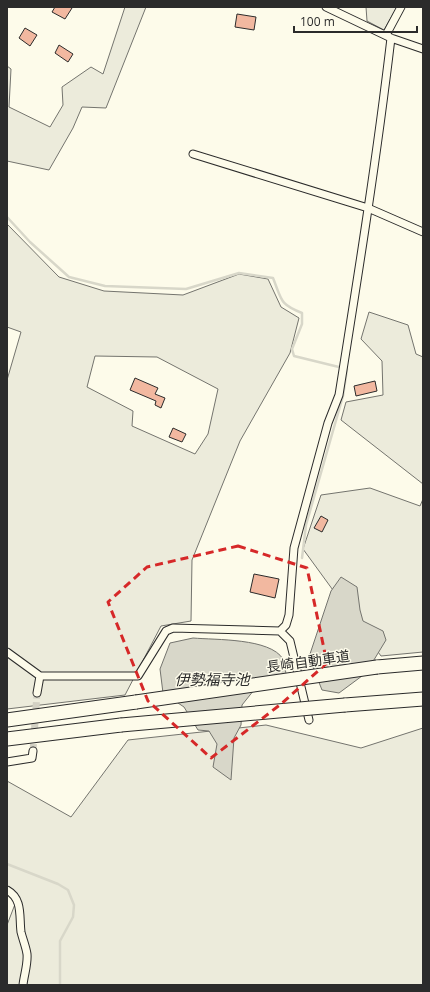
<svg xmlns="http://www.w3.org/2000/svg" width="430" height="992" viewBox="0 0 430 992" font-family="'Open Sans','Noto Sans JP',sans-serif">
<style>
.green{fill:#ecebdb;stroke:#74746e;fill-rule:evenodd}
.water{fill:#d8d7c9;stroke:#74746e}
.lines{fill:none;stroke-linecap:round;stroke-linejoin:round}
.stream{stroke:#d8d7c9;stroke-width:2.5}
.building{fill:#f2b8a0;stroke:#2b2b2b}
.street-tunnel{stroke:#d3d1c4;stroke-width:7;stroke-dasharray:7 3.5;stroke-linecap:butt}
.street-casing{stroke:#2b2b2b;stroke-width:9}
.highway-casing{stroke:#2b2b2b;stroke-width:15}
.street{stroke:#fdfbea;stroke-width:7}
.highway{stroke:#fdfbea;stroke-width:13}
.highway-bridge-casing{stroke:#2b2b2b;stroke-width:15;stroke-linecap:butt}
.highway-bridge{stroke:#fdfbea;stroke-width:13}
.marked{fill:none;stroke:#d62828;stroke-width:3;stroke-dasharray:8 5;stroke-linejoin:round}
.labels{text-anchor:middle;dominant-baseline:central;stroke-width:3;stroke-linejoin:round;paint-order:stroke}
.street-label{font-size:14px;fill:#2b2b2b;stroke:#fdfbea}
.water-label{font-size:15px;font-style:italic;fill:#2b2b2b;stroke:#fdfbea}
</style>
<rect width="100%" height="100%" fill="#fdfbea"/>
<path class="green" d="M125,7H146L106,108L82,107L73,128L49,170L7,161V66L11,69L9,107L50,127L63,105L62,87L91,67L103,74Z
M366,7H397L384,30L367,21Z
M7,224L59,277L104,291L183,295L239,274L268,279L281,307L299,318L290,353L240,441L192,560L191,621L161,626L125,695L7,709V380L21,332L7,327ZM95,356L157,357L218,389L208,434L195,454L132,426L133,411L87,387Z
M369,312L408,325L416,354L423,357V484L341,420L346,402L383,395L382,361L361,339Z
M370,488L420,506L423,499V652L381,656L303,549L321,495Z
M266,725L361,748L423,728V985H7V925L17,899L7,891V781L71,817L128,740Z"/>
<path class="water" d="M341,577L357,587L360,610L363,621L383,631L386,640L366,673L339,693L322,690L309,657L331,591Z
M193,638C216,640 270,638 283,659C286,662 285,670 286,674L254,690L242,705L241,725L234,738L231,780L213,767L217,744L209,731L198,730L184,707L163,693L160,669L170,643Z"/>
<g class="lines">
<path class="stream" d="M7,217L30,242L69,277L105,286L186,289L239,273L273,278C282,300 279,304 302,313V324L292,349L294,356L347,369L343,396L306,525L302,558
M7,864L58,884L68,890L74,905L73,917L60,941V985"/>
</g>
<path class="building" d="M55,7H70L72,8L65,19L52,12Z
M237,14L256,17L254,30L235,27Z
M25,28L37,35L30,46L19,38Z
M59,45L73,54L68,62L55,53Z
M135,378L158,388L155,394L165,398L161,408L155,405L156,401L130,390Z
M375,381L377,391L356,396L354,386Z
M173,428L186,434L182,442L169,437Z
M321,516L328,520L322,532L314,528Z
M254,574L279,579L275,598L250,592Z"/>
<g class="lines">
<path class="street-tunnel" d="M33,751L37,693"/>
<defs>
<path id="street" d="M326,7L391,38L423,49
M386,35L401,7
M193,154L368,208L423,232
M280,631L286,625L289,615L294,548L328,423L339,395C358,276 377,157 391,38
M7,652L40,676H138L166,631L173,628L280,631L290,641L309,720
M37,693L40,676
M7,762L32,758L33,751
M7,890C23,899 19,916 21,932C23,940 26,947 27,954C28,964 24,975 23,985"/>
<path id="highway" d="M377,667L423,663
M345,705L423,699
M7,720L136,702
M7,739L121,725"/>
</defs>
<use href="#street" class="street-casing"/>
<use href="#highway" class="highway-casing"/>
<use href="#street" class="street"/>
<use href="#highway" class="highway"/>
<defs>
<path id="highway-bridge" d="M136,702L377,667
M121,725L345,705"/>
</defs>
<use href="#highway-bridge" class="highway-bridge-casing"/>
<use href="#highway-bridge" class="highway-bridge"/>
</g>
<path class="marked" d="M238,546L307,568L327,663L281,704L211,758L148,701L108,602L147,567Z"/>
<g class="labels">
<g class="street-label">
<text transform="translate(308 661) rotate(-8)">長崎自動車道</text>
</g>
<g class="water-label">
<text x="212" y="679">伊勢福寺池</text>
</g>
</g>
<rect width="430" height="992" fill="none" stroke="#2b2b2b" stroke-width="16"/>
<path d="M294 26v6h123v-6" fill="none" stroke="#2b2b2b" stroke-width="2"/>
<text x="300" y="26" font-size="12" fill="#2b2b2b" stroke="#fdfbea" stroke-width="3" paint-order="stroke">100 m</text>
</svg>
